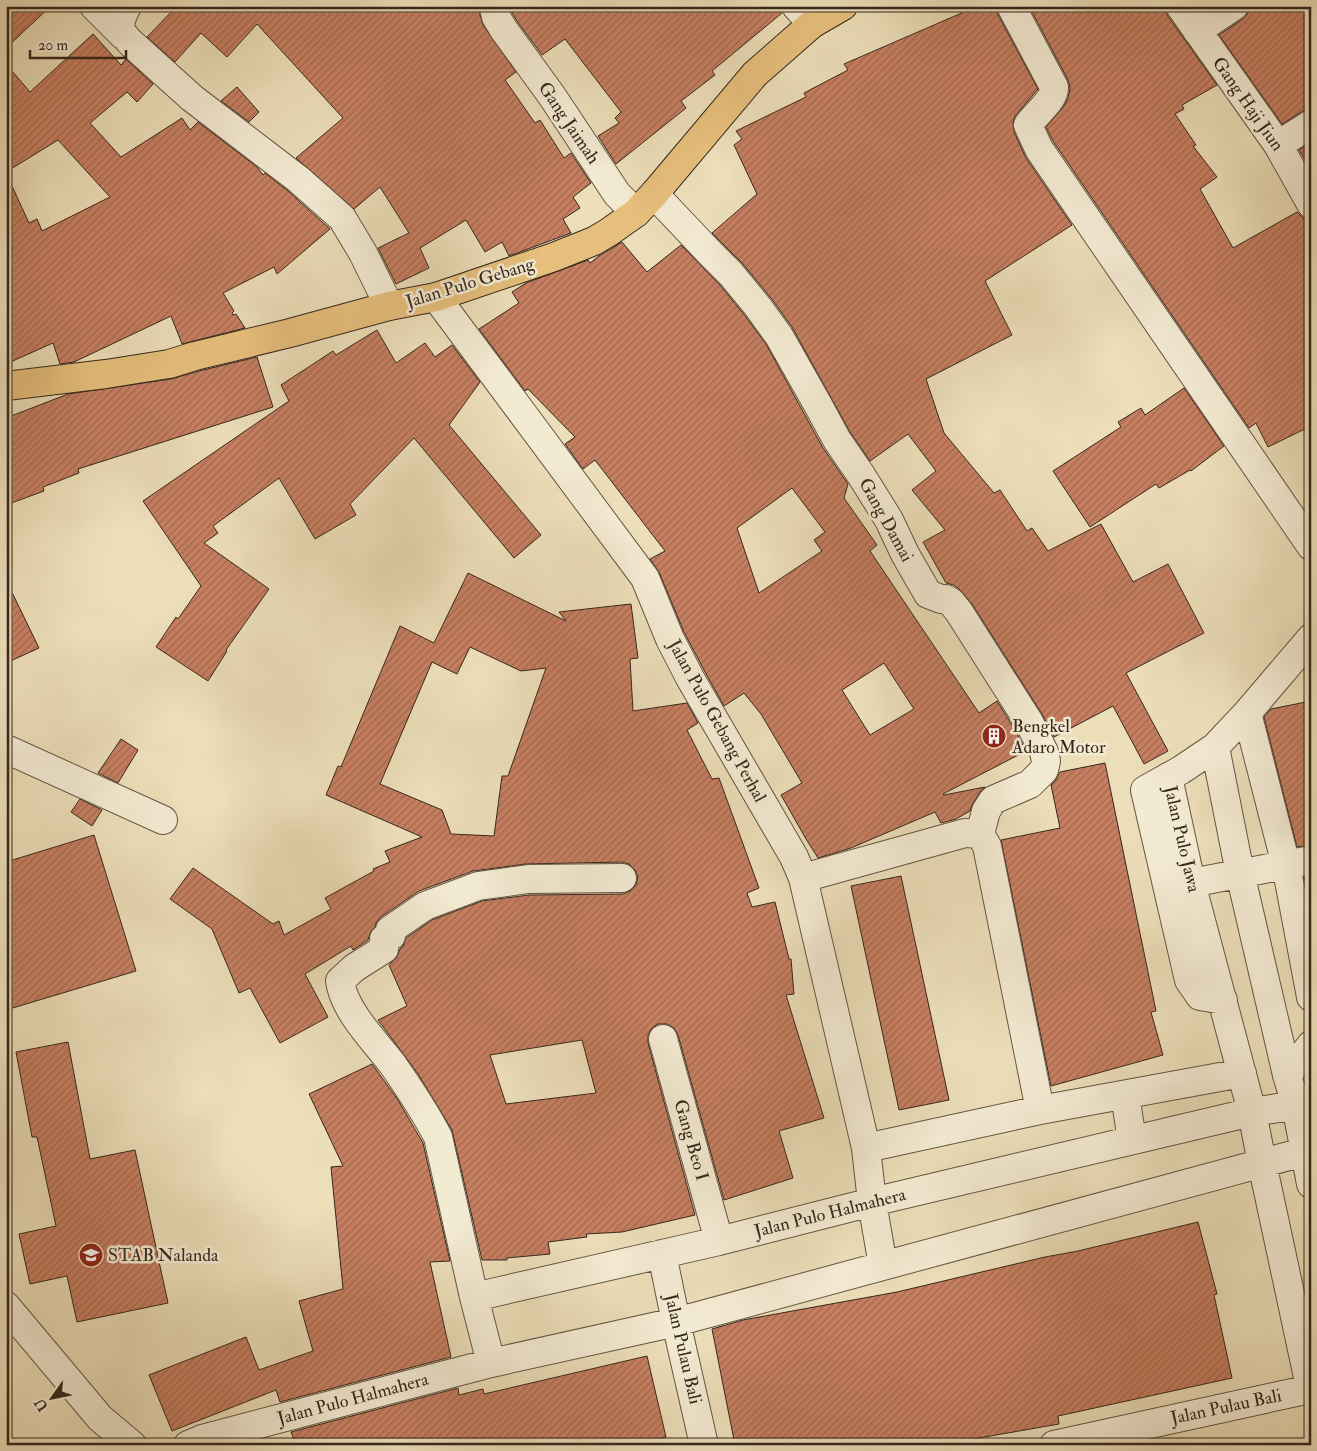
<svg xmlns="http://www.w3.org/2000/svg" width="1317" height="1451" viewBox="0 0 1317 1451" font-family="'IM FELL Double Pica',serif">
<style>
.building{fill:url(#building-hatch);stroke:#35271d;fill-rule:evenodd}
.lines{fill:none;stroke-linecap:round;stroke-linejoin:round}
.minor-casing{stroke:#635544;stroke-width:30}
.major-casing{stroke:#35271d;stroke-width:30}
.minor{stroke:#f3ead2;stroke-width:28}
.major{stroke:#e6bf7c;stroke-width:28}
.labels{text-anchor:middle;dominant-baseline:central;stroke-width:5;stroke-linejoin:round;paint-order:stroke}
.street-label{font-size:18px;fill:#35271d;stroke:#f3ead2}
.poi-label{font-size:18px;fill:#35271d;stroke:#f3ead2;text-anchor:start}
</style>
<defs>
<pattern id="building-hatch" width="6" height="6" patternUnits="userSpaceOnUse" patternTransform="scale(1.25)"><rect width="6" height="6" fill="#c77f61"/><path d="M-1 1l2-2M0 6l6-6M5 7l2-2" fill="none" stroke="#a2684f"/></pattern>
</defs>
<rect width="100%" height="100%" fill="#ecdeb9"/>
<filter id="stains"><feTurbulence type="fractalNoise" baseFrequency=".004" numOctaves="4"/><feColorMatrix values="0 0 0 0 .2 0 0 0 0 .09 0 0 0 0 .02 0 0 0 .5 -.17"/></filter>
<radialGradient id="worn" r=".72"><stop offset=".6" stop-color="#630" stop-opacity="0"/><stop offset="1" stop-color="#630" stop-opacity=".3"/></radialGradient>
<path class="building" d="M6,6H51L6,48Z
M172,6H479V11L483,25L516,72L505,80L535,123L540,120L564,158L571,153L591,183L573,197L580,208L563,219L571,233L509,256L502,242L485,252L466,220L420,248L429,268L396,284L378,248L409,233L380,187L354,209L296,158L343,118L257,24L227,57L201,33L175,62L147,37L175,8Z
M510,6H781L782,13L712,71L715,75L681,101L686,108L616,164L598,136L619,123L615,118L621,112L565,39L542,55L517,21L511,11Z
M961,6H996L997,13L1038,89L1015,116L1013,123L1014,132L1026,158L1072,225L985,281L1012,335L926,379L944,433L994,493L1000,490L1027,531L1032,528L1048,551L1101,524L1133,582L1168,564L1204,633L1126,673L1168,751L1144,764L1113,706L1054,737L1042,714L972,604L959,589L954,585L946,583L923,542L945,530L912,490L936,471L908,434L870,461L850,432L792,327L771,298L743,264L712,233L757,194L734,145L742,139L736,131L806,97L804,93L848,70L844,64L964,12Z
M1029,6H1165L1167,15L1217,85L1182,105L1184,109L1175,114L1196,145L1193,146L1217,177L1200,189L1233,248L1297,212L1303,218L1311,220V426L1268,447L1256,423L1249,428L1053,141L1046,127L1064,106L1068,98L1070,88L1068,80Z
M1249,6H1311V108L1303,111L1282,124L1219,35L1243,19L1248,13Z
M93,34L121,65L126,59L153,84L137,102L127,92L90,123L121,157L182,118L190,130L198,122L257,167L263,175L265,173L288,191L330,229L277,274L274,267L223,293L234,311L232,313L233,315L236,314L245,328L182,344L171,316L74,362L60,364L53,343L6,364V173L29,223L37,219L42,231L110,197L58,140L6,172V64L30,92Z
M237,87L259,112L249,122L221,101Z
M1311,143V170L1299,150Z
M622,242L647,272L681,245L719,284L746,317L766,344L823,448L848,484L844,498L877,545L870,551L979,713L997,701L1015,730L1026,751L943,794L944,795L985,787L980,792L973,803L970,811L956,819L941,823L935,812L851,848L818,858L806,839L781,795L802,783L761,714L744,693L724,706L704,670L684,632L659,572L650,559L665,551L595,460L583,469L565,444L575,437L528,389L525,391L479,329L519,303L512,292L526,283L588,260L590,263L599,256ZM792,488L825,532L814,540L822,551L759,593L737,528ZM884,663L914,709L870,735L842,690Z
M377,330L396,363L425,343L435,357L452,345L480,382L449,425L541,535L514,558L414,438L350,504L356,515L315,539L279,478L213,526L218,533L204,543L269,589L226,650L227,651L208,681L156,647L176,617L178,619L201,586L143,501L289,401L281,385L333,351L336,355Z
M257,357L273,407L78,469L79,473L43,487L44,491L6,505V418L68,394L171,379L199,371Z
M1184,388L1224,446L1191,471L1190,470L1159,488L1156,484L1090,527L1053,471L1121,427L1118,422L1141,408L1145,415Z
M468,573L566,621L559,612L631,604L638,658L630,659L633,711L687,703L698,723L687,730L712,779L719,778L759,888L747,893L752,907L775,902L789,959H791L794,994L786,995L824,1118L779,1131L793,1178L724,1200L678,1035L674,1028L667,1024H658L652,1028L648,1035V1043L695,1215L622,1232L586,1234L587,1237L548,1242L550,1254L507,1258V1260H482L452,1130L418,1074L378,1020L407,1006L389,965L397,957L400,949L403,946L406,938L432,920L482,901L529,895L623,894L630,891L636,885L638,877L635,870L629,864L622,862L526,864L473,871L419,891L381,917L376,923L375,927L371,931L368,940L353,950L351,946L305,974L328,1017L280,1043L250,988L239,993L212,929L170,899L193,868L273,924L279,921L284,935L331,909L325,898L374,871L373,869L390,862L385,851L422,837L326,795L338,766L341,767L400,626L434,643ZM470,647L521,671L546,668L508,776H502L494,836L451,834L442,810L380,784L432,662L457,674ZM582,1040L596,1093L506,1104L490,1055Z
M6,580L39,648L6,663Z
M1311,701V845L1297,847L1264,717L1271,709Z
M121,739L138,750L118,783L98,773Z
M1105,763L1156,1011L1151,1012L1163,1055L1051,1086L1001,840L1060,828L1051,785L1055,781L1060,772Z
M80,799L102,810L92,826L71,812Z
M94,835L136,971L6,1010V862Z
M901,876L949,1100L899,1110L851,886Z
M1311,876V898H1308L1304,877Z
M68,1042L90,1159L135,1150L168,1303L77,1322L67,1276L30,1284L19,1234L56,1226L37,1137H32L16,1052Z
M372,1064L398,1100L423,1143L450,1261L430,1262L451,1357L280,1402L276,1390L172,1431L149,1375L246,1337L259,1370L313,1351L299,1301L343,1289L331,1167L343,1166L309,1094Z
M1198,1222L1217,1294L1214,1295L1232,1378L1058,1416L1059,1424L939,1445H735L712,1329L743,1320L897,1292L1045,1257L1078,1251Z
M647,1356L666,1437L659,1439L661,1445H296L291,1432L458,1388L459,1395L483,1389L484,1394Z"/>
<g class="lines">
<defs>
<path id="minor" d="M94,6L123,35
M127,6C118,24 117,29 131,43L192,98L298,179L342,218L363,253L389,306
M495,6L494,8L496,17L504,30L552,96L617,194L636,213
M796,6L812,24
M1011,6L1054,87C1055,100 1035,114 1028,125L1039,149L1311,546
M1180,6L1278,145L1311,204
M1197,31L1234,6
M1278,145L1311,124
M654,194L709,252L731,274L758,307L779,336L818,405L837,440L861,475L889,520L905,554L928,594L941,599H946L951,602L959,612L1029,722L1044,752L1046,761L1044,770L1030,784L993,800L986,811L980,834
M436,297L645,578L670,639L690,678L794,857L803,878L866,1148L872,1202L883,1266
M1247,713L1286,865L1311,997
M1215,747L1240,873L1287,1075L1296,1105L1311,1184
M6,749L163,820
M1168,777L1191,883L1252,1112L1262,1163L1311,1391
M803,878L965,833L980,834L987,846L1040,1110
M1191,883L1311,860
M1223,1000L1200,996L1189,980L1145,790L1181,770L1215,747L1247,713L1311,638
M663,1039L719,1241
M1287,1075L1311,1045
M1125,1095L1132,1140
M866,1148L1040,1110L1242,1073
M662,1254L676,1322L704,1445
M474,1297L719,1241L872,1202L1252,1112L1311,1103
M6,1306L100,1418L132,1445
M491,1363L474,1297L438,1137C425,1112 409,1088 393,1065C375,1041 344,1011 340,981L354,968L384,949V939L391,936L390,930L425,906L478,886L528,879L622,878
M188,1445L202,1439L491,1363L676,1322L1311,1150
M1054,1445L1310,1389"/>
<path id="major" d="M6,386L106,374L169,364L195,356L290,333L389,306L436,297L554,257L594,241L609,232L636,213L654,194L755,74L812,24L843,6"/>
</defs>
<use href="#minor" class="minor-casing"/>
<use href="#major" class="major-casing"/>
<use href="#minor" class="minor"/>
<use href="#major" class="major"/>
</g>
<defs>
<symbol id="building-disc" viewBox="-11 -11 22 22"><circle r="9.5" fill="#8f2418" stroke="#f3ead2"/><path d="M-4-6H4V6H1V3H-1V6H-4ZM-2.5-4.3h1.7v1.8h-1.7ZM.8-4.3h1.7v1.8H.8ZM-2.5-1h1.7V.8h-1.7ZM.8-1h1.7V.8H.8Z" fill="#fff"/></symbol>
<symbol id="university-disc" viewBox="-11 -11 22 22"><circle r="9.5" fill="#8f2418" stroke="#f3ead2"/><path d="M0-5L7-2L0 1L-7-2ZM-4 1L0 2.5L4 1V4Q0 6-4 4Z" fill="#fff"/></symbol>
</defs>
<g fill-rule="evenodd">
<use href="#building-disc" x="980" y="722" width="28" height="28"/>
<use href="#university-disc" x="77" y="1241" width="28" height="28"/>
</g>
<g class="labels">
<g class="street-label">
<text transform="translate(1248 104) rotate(55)">Gang Haji Jiun</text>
<text transform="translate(569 123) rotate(56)">Gang Jaimah</text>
<text transform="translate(470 283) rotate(-17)">Jalan Pulo Gebang</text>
<text transform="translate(886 520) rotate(61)">Gang Damai</text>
<text transform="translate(717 721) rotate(61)">Jalan Pulo Gebang Perhal</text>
<text transform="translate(1182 839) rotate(77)">Jalan Pulo Jawa</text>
<text transform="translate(691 1140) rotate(74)">Gang Beo I</text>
<text transform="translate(830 1213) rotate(-14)">Jalan Pulo Halmahera</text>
<text transform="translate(683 1349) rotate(77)">Jalan Pulau Bali</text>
<text transform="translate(353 1399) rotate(-15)">Jalan Pulo Halmahera</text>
<text transform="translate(1226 1407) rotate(-12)">Jalan Pulau Bali</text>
</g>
<g class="poi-label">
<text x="1012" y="726">Bengkel<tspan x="1012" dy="21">Adaro Motor</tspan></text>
<text x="108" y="1255">STAB Nalanda</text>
</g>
</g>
<rect width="1317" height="1451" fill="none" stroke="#ecdeb9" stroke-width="25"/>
<rect x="8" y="8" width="1302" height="1436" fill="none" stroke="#35271d" stroke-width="2.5"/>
<rect x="12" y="12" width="1292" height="1426" fill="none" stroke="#35271d"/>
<g transform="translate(52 1398) rotate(237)" stroke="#f3ead2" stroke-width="4" paint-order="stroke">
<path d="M0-4L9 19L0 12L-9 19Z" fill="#35271d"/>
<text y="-8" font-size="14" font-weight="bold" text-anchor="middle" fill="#35271d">U</text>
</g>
<path d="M30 50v8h96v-8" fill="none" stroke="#35271d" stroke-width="2.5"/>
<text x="38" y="50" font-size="15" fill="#35271d" stroke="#f3ead2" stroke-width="4" paint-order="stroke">20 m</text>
<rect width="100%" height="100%" filter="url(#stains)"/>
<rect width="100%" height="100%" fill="url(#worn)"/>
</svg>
